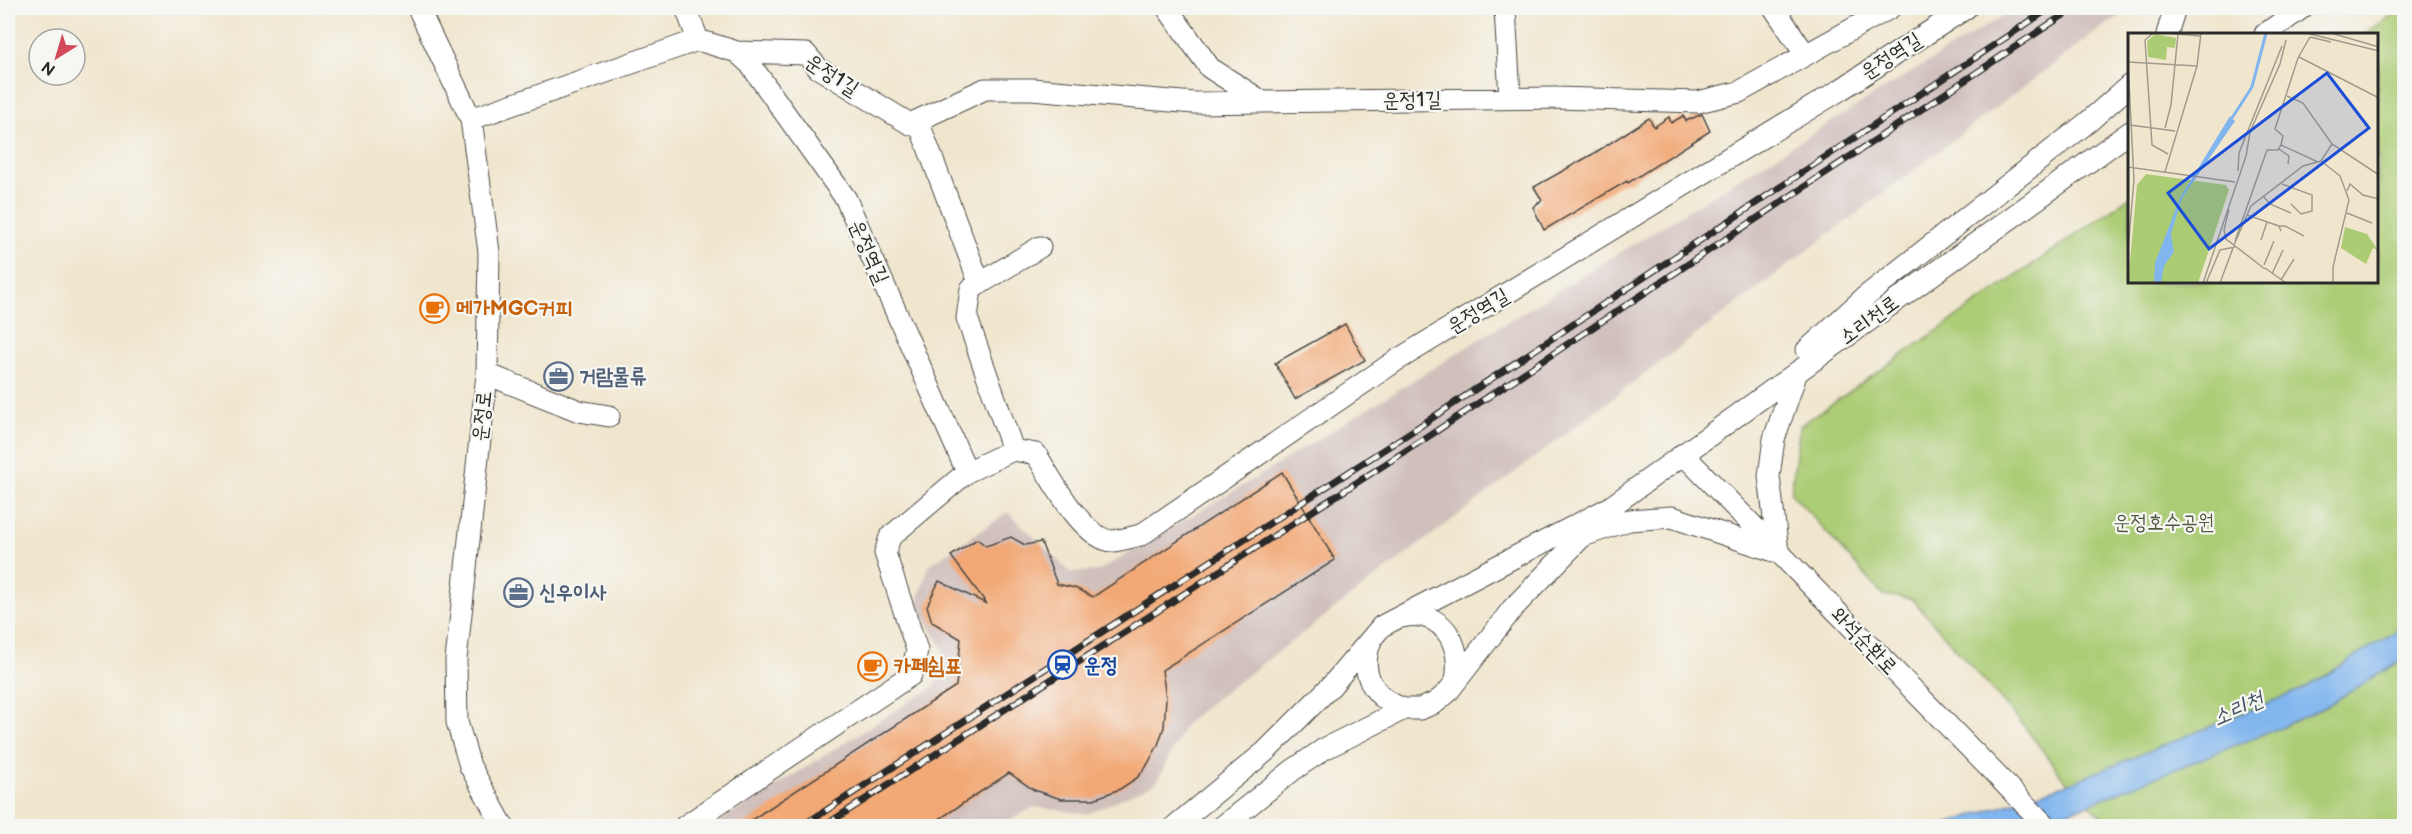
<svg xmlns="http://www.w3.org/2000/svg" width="2412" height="834" viewBox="0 0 2412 834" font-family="'Balsamiq Sans','Poor Story',sans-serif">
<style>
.industrial{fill:#d0c0bc}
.green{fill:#accc74;stroke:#6c7c50;stroke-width:1.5}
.water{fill:#80b5ee;stroke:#56708c;stroke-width:1.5}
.building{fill:#f2a976}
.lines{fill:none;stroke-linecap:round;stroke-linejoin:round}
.minor-casing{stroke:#494743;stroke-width:23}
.minor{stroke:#fff;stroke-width:21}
.rail-casing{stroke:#2b2b2b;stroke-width:7}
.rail{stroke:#f6f6f2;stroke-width:4.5;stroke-dasharray:14;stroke-linecap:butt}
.labels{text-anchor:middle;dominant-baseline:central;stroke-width:4.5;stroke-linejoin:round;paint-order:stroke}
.street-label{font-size:21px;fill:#2b2b2b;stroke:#f6f6f2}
.food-label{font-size:21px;font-weight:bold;fill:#c56008;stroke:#f6f6f2;text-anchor:start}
.service-label{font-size:21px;font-weight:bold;fill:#4e5e75;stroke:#f6f6f2;text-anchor:start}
.park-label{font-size:21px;fill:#525b41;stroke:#f6f6f2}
.transit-label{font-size:21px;font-weight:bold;fill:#164399;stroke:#f6f6f2;text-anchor:start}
.water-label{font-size:22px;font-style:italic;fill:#445466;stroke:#f6f6f2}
.inset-river{fill:none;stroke:#80b5ee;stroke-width:3}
.inset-road{fill:none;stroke:#a19b8d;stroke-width:1.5}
.view{fill:#1d4ed8;fill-opacity:0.15;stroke:#1d4ed8;stroke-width:3}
.inset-edge{fill:none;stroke:#2b2b2b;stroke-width:3}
</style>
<rect width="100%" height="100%" fill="#f6f6f2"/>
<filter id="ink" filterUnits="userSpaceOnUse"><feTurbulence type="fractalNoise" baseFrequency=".0167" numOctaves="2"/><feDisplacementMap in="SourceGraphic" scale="12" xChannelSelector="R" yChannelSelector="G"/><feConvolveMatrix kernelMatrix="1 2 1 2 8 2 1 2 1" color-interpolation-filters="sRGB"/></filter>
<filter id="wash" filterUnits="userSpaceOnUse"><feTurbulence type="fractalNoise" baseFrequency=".008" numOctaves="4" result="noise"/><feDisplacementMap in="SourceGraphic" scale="24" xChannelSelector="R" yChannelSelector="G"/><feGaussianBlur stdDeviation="1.35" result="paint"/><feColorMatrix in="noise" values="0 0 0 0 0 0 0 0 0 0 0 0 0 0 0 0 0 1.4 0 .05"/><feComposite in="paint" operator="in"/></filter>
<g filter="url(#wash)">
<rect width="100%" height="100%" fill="#f0e6ce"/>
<path class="industrial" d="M2015,8H2132L2100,29L1205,707L1185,725L1156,783L1087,814L1034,807L1000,826H712L935,686L944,650L917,606L928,566L1008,512L1070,572L1098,571L1249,482Z"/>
<path class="green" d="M2403,8H2404V826H2112L2064,779L2024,726L1912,599L1883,595L1791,493L1800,426L2130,197V282H2378V34H2364Z"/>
<path class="water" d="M2404,618V659L2325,707L2281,727L2034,826H1940L2065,785L2305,688L2395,632Z"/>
<g id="blocks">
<path class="building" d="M1702,114L1710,131L1628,183L1627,181L1544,230L1533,207L1542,200L1534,187L1593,154L1649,118L1654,127L1669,117L1671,123L1683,116L1686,121Z
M1345,324L1365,360L1295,399L1275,363Z
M1282,472L1335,560L1162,670L1166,698L1164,727L1158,745L1146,767L1137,778L1120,789L1094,799H1061L1034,790L1009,773L929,826H742L956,686L961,639L932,622L927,606L939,581L987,604L951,556L977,539L986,546L1011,537L1025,545L1041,542L1057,584L1075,588L1093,597Z"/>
</g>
</g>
<g filter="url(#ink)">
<use href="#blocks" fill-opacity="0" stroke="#494743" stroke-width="1.5"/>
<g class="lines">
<defs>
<path id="minor" d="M418,8L471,119L489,252L487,374L456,660L457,722L470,766L503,826
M686,8L698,40
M1167,8L1210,68L1263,102
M1505,8L1510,98
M1774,8L1805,54
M2167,34L2175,8
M2265,34L2302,8
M737,52L750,64L846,199L967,472
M471,119L698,40L737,52L806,54L818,68L910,124L985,89H1032L1194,103L1555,98L1698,102L1739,92L1890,8
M918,121L979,282
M1807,350L1865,297L2088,122L2130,85
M487,374L579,411L609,416
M1013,450L967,318L971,289L1040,247
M1683,454L2046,826
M1586,535L1629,520L1672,517L1774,551
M1778,552L1769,476L1774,439L1797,372
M1402,617C1442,608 1463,644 1456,680
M1371,641C1358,672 1373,698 1404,709
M685,826L911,675L917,650L885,553L890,537L967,472L1013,450L1036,454C1050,477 1084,541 1113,541C1122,540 1132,537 1141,535L1394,362L1840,90L1966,8
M1175,826L1266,751L1332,685L1382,626L1609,508L2130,132
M1223,826L1293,770L1324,749L1404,709H1420L1435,703L1447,693L1513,608L1600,518"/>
</defs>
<use href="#minor" class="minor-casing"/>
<use href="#minor" class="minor"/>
<defs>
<path id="rail" d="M802,826L1420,426L2050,8
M824,826L1432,434L2074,8"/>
</defs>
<use href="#rail" class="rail-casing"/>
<use href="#rail" class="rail"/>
</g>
</g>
<defs>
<symbol id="cafe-ring" viewBox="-11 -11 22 22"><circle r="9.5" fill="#f6f6f2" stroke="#e8710a" stroke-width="1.5"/><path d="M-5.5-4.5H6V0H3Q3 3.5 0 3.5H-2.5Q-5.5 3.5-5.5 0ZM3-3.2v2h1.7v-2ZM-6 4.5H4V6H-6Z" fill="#e8710a"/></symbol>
<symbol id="office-ring" viewBox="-11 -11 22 22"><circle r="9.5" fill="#f6f6f2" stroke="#5c6f8a" stroke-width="1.5"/><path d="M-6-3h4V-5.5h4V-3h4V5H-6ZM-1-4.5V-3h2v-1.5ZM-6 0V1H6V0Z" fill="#5c6f8a"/></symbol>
<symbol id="station-ring" viewBox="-11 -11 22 22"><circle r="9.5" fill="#f6f6f2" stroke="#1a4fb4" stroke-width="1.5"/><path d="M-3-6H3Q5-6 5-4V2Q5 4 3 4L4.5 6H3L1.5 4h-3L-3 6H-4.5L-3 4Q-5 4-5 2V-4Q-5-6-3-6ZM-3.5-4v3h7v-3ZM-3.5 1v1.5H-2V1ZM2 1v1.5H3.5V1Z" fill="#1a4fb4"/></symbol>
</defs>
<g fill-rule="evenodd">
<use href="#cafe-ring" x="418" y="292" width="33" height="33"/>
<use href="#office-ring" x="542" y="360" width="33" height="33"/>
<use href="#office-ring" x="502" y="576" width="33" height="33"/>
<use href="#station-ring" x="1046" y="648" width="33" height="33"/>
<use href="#cafe-ring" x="856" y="650" width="33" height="33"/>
</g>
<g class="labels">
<g class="street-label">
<text transform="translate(1891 56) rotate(-33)">운정역길</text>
<text transform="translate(832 75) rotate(33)">운정1길</text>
<text transform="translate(1412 100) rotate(-1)">운정1길</text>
<text transform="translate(869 252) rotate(66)">운정역길</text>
<text transform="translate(1478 311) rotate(-31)">운정역길</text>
<text transform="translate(1869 320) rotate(-36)">소리천로</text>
<text transform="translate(482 416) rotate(-84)">운정로</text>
<text transform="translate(1864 641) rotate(46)">와석순환로</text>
</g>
<g class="food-label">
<text x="456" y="308">메가MGC커피</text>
<text x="894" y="666">카페쉼표</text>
</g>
<g class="service-label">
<text x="579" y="376">거람물류</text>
<text x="539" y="592">신우이사</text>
</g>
<g class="park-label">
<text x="2164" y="522">운정호수공원</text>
</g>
<g class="transit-label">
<text x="1084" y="665">운정</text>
</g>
<g class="water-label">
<text transform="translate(2238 709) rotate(-24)">소리천</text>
</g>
</g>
<g transform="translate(2128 33)">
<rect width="250" height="250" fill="#f0e6ce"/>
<path d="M27,1L48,5L47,15L39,14L38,27L20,24L19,8ZM18,141L98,152L101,157L70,250H0L9,152ZM217,194L239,201L250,217L245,215L238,231L213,215Z" fill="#accc74"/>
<path d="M102,83L107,88L54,165L43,201L46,219L36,233L33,250H26L27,230L52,165Z" fill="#80b5ee"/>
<path class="inset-river" d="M104,85L124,54L138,0"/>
<path class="inset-road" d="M25,0L17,7L24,112L40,121M37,0L72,3M178,0L251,18M203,0L251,14M182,4L203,9M171,24L251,65M0,29L69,33M0,30L6,147L0,216M159,63L175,70L204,111L251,142M2,92L47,98M0,93V141M37,95L43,72L50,1M153,112L190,129M151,116L161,123L160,131M193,128L212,143L221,167L205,234V250M0,134L107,149M110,138L111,120L154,13M37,139L69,33L73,0M154,151L184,162V178L173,181L163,171M219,158L222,151L235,162L251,166M136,164L142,171L163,180M101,176L96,197L98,206L137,236M219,180L244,190M119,182L151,193M153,198L151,193H157L176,203M133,207L139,189M107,208L139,117H150L153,112L155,103L147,96L170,25L182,4M106,212L123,173L175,133L193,128L204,111M136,232L146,208M137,235L158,250M144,241L155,217M153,247L166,226M75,250L118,123L122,99L152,31L158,7M78,250L92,217L107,214M92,250L105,215"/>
<path class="view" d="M199,40L241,95L81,216L40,160Z"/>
<rect width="250" height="250" class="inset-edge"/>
</g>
<rect width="2412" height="834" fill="none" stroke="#f6f6f2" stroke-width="30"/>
<g transform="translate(57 57) rotate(217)"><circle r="28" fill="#f6f6f2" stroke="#a5a5a2" stroke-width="1.5"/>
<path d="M0-4.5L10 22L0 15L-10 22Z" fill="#d1495b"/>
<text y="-9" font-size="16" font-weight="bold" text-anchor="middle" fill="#2b2b2b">N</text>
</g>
</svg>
